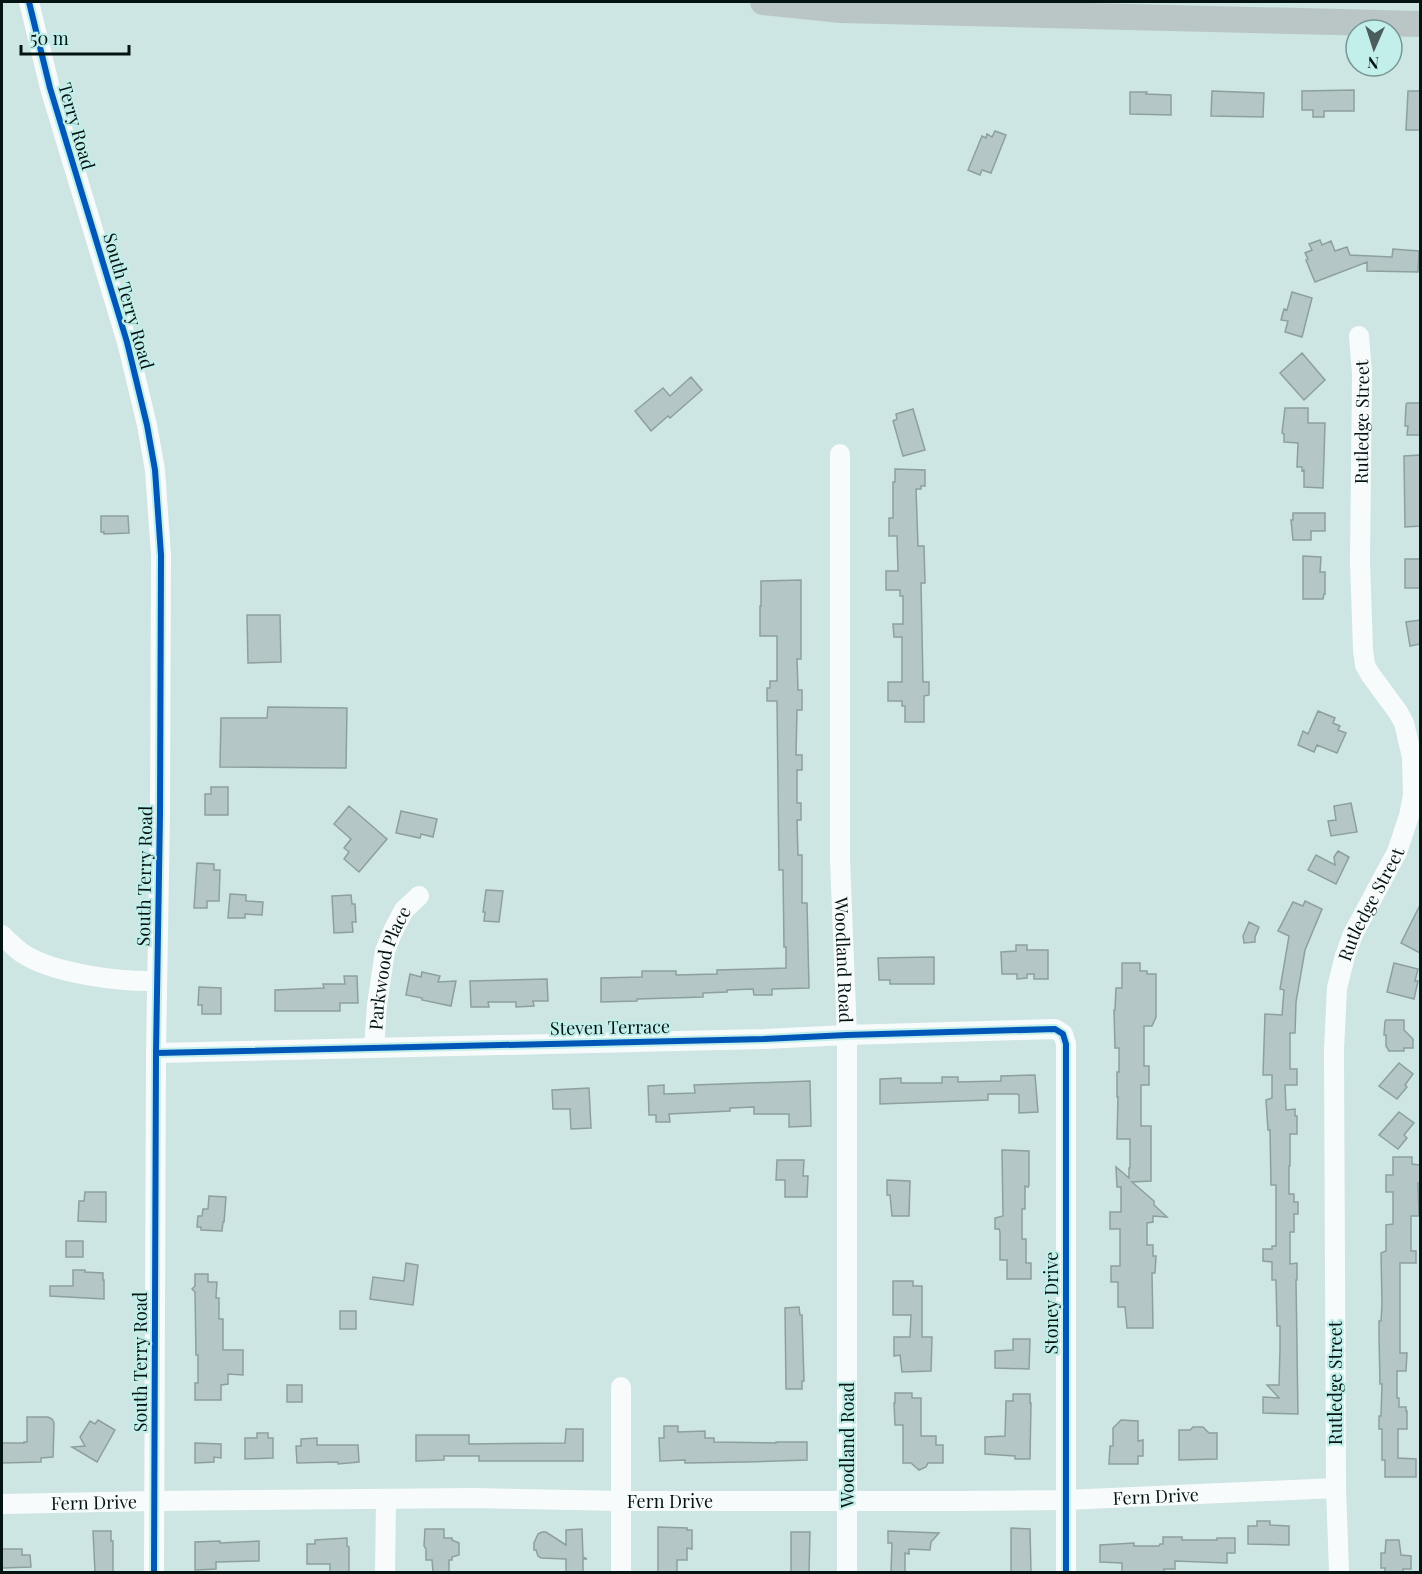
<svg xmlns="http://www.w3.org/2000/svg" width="1422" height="1574" viewBox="0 0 1422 1574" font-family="'Playfair Display',serif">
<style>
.building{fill:#b4c6c5;stroke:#8da09e;stroke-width:1.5}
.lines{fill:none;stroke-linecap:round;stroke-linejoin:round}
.minor{stroke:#f8fbfb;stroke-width:20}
.major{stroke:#bac6c6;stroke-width:26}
.cycleway-casing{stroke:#c3efeb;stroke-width:10}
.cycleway{stroke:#0057b8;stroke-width:6}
.labels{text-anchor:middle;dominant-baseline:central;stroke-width:4.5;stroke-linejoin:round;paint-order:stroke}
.street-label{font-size:18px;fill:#041413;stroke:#c3efeb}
</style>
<rect width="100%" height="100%" fill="#cde5e3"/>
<path class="building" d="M1354,90V111H1324V117H1313V110H1302V91Z
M1212,91L1264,93L1263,117L1211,116Z
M1408,91H1420V130H1406Z
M1130,92H1147L1146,94L1171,95V115L1130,114Z
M995,131L1006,135L991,173L982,170L980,175L968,170L982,136L986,138L987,134L992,137Z
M1320,240L1322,245L1331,241L1335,251L1347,247L1350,255L1392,257L1393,249L1419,251L1418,272L1367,271V262L1315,282L1306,260L1308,259L1305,253L1312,250L1309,244Z
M1292,292L1312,298L1302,337L1285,332L1288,321L1281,320L1284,309L1287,310Z
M1302,353L1325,380L1304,400L1280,373Z
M691,377L702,390L670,418L668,416L651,431L635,411L663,388L670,396Z
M1407,403H1420V435H1407L1408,426H1405L1406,405Z
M1285,408H1308V423H1325L1323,488L1304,487V470L1302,471V467H1297L1298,443L1284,442V434L1282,433Z
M913,409L925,450L903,456L893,421L897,419L896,414Z
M1420,455V526L1405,527L1404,456Z
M895,469L925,470V486H921V489H916L918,546H924L925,583H921L923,682H929V695L924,696V722H905V706H902V701H888V682H902V637H894L893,624H903V596H900V590H886V571H898L897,536H889V518H893V482H895Z
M1293,513H1325V531H1311V540H1293L1291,520H1293Z
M101,516H128L129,533L104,534V532H101Z
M1303,556L1321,557L1320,572H1325V594H1324L1323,599H1303Z
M1405,559H1420V588H1405Z
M801,580V659H797L798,690H802V710H797L796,755H802V770H797V803H801V820H797L798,855H802V903H807L809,988L772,989V995H754L753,989L727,990V992L703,993V997L637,999V1001L601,1002V978L642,977V971H676V975L717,974V970L786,968V947H784L783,870H779L777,701H767V688H770V681H777V636H760V606H761V581Z
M247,615H280L281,662L248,663Z
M1420,620V644L1410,646L1406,622Z
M268,707L347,708L346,768L220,767L221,718H267Z
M1318,711L1335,718L1333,723L1340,726L1338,730L1346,733L1337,753L1317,745L1314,752L1298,745L1303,731L1308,734Z
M211,787H228V815H205V794H211Z
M1351,803L1357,832L1331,836L1328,821L1336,820L1334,806Z
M349,806L387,839L359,872L344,859L349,852L344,848L351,839L334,824Z
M401,811L437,819L433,837L421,834L420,838L396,833Z
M1338,851L1349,857L1336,884L1308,870L1316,855L1335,865L1334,857Z
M197,863L214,864V870H220L219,901H207V908H194Z
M486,890L503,891L499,922L484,921L485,912H483Z
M230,894L246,895V901L263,902L262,915L245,914V918H228Z
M351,895L352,904H355L356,922H352L353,932L334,933L332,896Z
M1305,901L1322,909L1305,950L1296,1002L1295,1033H1290V1069H1297V1085H1285L1286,1110L1295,1109V1116H1297V1134H1290V1166H1289V1194H1294V1202H1298V1214H1294V1232H1290V1264L1297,1263V1280H1296L1298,1414L1263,1413V1397L1279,1398L1267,1385H1279L1280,1349V1326H1277L1276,1280H1272V1262L1263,1261V1249H1272V1246H1276V1185H1271L1270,1130H1268L1266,1100L1272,1098V1075H1263L1265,1014L1282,1015L1284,990L1280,989L1289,936L1278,931L1293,902L1303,906Z
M1420,905V953L1401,943Z
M1249,922L1259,927L1255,937V942L1244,943L1243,936Z
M1016,945H1027V950H1048V979H1034V974H1027V978L1017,979V974H1002L1001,952L1016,951Z
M934,957V984H890V980H879L878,958Z
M1122,963H1140V971H1147V974H1156V1017L1152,1026H1144V1066H1149V1085H1141V1126H1151V1181L1132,1182L1154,1201V1205L1167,1217L1153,1216V1222L1147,1223V1245H1153V1256H1156L1155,1273H1152L1153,1328H1127L1125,1307H1118V1282H1111V1266H1120V1229H1110V1212H1121V1187H1117L1116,1167L1129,1178V1168H1130V1139H1117L1118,1097H1117V1072H1119V1048H1115L1114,1010H1115L1116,988H1122Z
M1394,963L1418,969L1415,981H1418L1414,999L1387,992Z
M422,972L440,976L438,982L456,981L451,1006L422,1000V998L406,995L410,974L421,977Z
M344,976H357L358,1003H340V1011H275V990L324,988L323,984H345Z
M547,979L548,1001H533L534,1006L516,1007V1002H488L489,1007H471L470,981Z
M199,987L221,988V1014H202V1005H198Z
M1386,1020H1404V1030L1413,1039V1048H1404V1051H1389L1386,1046V1035H1384L1385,1021Z
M1399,1063L1413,1074L1405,1085L1407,1087L1397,1099L1379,1086Z
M1035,1075L1038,1112L1019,1113V1095L1017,1094H988V1100L880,1104V1079L901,1078V1083H942V1077H958V1082L1001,1081V1076Z
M810,1081L811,1126L789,1127V1114H754V1107L730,1108V1111L669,1114L670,1122H656V1115H649L648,1086L664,1085V1094L695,1093L694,1085Z
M589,1088L591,1128L571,1129L570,1109H553L552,1090Z
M1399,1112L1414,1123L1404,1135L1407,1138L1398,1149L1379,1135Z
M1002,1150L1029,1151V1185L1028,1187L1025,1186V1209H1022V1239H1026V1263H1031V1279H1007V1260H1000V1232L999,1229H995V1218L1003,1216Z
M1393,1157H1412V1164L1419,1165L1420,1166V1183H1418L1419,1216H1411V1251H1416V1263H1400V1353H1407L1406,1371H1397V1398H1399V1407H1406V1411H1407V1429H1398V1458L1416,1459V1477H1385V1460H1382V1429H1379V1416H1381L1382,1384H1380L1379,1334V1321H1381L1382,1304L1381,1253L1386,1251V1225L1393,1224V1192H1386V1175H1393Z
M777,1160H804L803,1176H808L807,1197H785V1180H776Z
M887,1180L910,1181L909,1216H892L890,1195H887Z
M85,1192H106V1222L78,1221L79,1201H84Z
M209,1196L226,1197L224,1222H223L222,1231L201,1230V1227H197L198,1216H202L203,1209H208Z
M66,1241H83V1257H66Z
M406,1263L418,1265L413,1305L370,1299L373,1277L404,1281Z
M73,1270H85V1272L103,1273V1280H104V1299L50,1296V1286H73Z
M195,1274H208V1282H217L216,1298H219V1319H223V1350H243V1375L228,1374V1384L221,1385V1400H195V1383H198V1355H196L195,1292L192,1289L195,1286Z
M893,1281H913V1286H922V1337H932L931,1371L902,1372L900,1355L894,1356V1337H910L911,1315H893Z
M799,1307L800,1315H802L804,1381H802V1389H786L785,1308Z
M340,1311H356V1329H340Z
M1013,1339H1030L1029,1369L995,1368V1351L1013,1350Z
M287,1385H302V1402H287Z
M895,1393H912V1398H921V1436H936V1445H943V1463H928L926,1467L919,1470L911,1463H903V1425H895L894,1403H895Z
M1013,1394H1030V1403H1031L1030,1459H1015V1456L985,1454V1437L1005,1436L1006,1401H1013Z
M27,1417H48L52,1419L54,1423L53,1457L41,1458V1462L2,1463V1443H24V1442H27Z
M98,1420L115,1430L97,1462L72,1447L85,1446L80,1437L90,1421L95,1424Z
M1121,1420L1138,1421V1441L1143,1440V1456H1138V1464H1109L1110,1446H1113V1428Z
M664,1426H678V1432L705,1431V1438H714V1442L776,1443V1442H807V1460L746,1462L685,1463V1460L660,1461L659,1438H664Z
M1193,1427H1203L1209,1433H1217V1459L1179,1460V1430H1190Z
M566,1429H583V1461H479V1456H444V1460L416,1461V1435H469V1444L565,1443Z
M257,1433H268V1438H273V1458L245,1459V1438H257Z
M317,1438V1445H358L359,1462L338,1464V1462L297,1463L296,1446H301V1439Z
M195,1443L221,1444V1458L214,1457V1462L195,1463Z
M1257,1521H1270V1525L1289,1526V1545L1248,1544V1526H1257Z
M658,1527L687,1528V1530H692V1549L687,1548V1560H677V1572H658Z
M1011,1528L1030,1529L1031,1572H1011Z
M425,1529H444V1538H452V1540L459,1543V1555L452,1557V1560H449V1572H433L432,1560H426V1549L424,1546Z
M582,1529L583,1557L587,1559H583V1572H566V1559L541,1558L538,1556L536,1550H534V1543L538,1534L542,1532H546L566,1545V1530Z
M93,1531H111V1541H113V1572H95Z
M888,1531L939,1533L931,1542L930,1550L909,1549V1554L905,1553V1572H891L892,1543H888Z
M791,1532H810L809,1572H791Z
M1163,1537H1182V1540H1217V1538H1235V1553H1227V1563L1175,1561V1569H1164V1572H1122V1563L1100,1562V1545L1134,1543V1546H1159L1160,1544H1163Z
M347,1538V1546L349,1547V1572H330V1564H307V1544H315V1540Z
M1386,1540H1399L1401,1555L1411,1556V1569H1403V1572H1385V1568H1381V1553H1385Z
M220,1541V1543L259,1541V1561L216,1562V1569L195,1570V1542Z
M2,1549H22V1555H30L31,1567L2,1568Z"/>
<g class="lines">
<g class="minor">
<path d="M29,2L50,88L127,342L147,425L155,470L161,555L160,814L156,1053L154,1572"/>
<path id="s1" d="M840,454V860L847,1035V1572"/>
<path d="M2,935C8,941 15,948 22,953C53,974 121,982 157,981"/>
<path id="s2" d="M374,1048L377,1005L385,951L393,931L404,910L419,896"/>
<path d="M156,1053L764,1039L847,1035L1055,1029L1063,1034L1066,1044V1572"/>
<path id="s3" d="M2,1504L154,1501L473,1498L621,1501H961L1066,1500L1336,1488"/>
<path d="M385,1572L386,1500"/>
<path d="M621,1572V1387"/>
<path id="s4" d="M1339,1572L1336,1488L1334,1050L1337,988L1345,956L1353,934L1397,852L1409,816L1413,795L1412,757L1404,723L1398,712L1370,674L1365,665L1363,650L1360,562L1362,373L1359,336"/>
</g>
<path class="major" d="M763,2L841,10L1420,24"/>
<defs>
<path id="cycleway" d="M29,2L50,88L127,342L147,425L155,470L161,555L160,814L156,1053L154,1572
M156,1053L764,1039L847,1035L1055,1029L1063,1034L1066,1044V1572"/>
</defs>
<use href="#cycleway" class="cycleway-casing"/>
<use href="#cycleway" class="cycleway"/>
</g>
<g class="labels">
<g class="street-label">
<text transform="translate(77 126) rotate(74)">Terry Road</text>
<text transform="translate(129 301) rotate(74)">South Terry Road</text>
<text stroke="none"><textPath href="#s4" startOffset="1179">Rutledge Street</textPath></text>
<text transform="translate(144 876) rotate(-89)">South Terry Road</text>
<text stroke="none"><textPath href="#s4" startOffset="675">Rutledge Street</textPath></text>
<text stroke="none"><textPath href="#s1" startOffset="506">Woodland Road</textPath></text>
<text stroke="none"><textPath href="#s2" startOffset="82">Parkwood Place</textPath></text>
<text transform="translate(610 1027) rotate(-1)">Steven Terrace</text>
<text transform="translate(1051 1303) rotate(-90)">Stoney Drive</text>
<text transform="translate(140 1362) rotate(-90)">South Terry Road</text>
<text transform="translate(1335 1383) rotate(-90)">Rutledge Street</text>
<text transform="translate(847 1445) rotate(-90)">Woodland Road</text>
<text stroke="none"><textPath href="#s3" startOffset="1154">Fern Drive</textPath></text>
<text stroke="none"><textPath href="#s3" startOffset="668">Fern Drive</textPath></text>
<text stroke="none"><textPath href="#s3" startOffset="92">Fern Drive</textPath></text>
</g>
</g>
<rect width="1422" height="1574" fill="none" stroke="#041413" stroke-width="6"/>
<g transform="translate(1374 48) rotate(183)"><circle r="28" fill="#c3efeb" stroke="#779795" stroke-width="1.5"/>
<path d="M0-4.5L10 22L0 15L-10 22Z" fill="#4a5d5c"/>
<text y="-9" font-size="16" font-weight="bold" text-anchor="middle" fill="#041413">N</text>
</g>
<path d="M21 45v9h108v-9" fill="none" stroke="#041413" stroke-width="3"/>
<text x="30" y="45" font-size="18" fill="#041413" stroke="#c3efeb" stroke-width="4.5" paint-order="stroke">50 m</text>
</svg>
